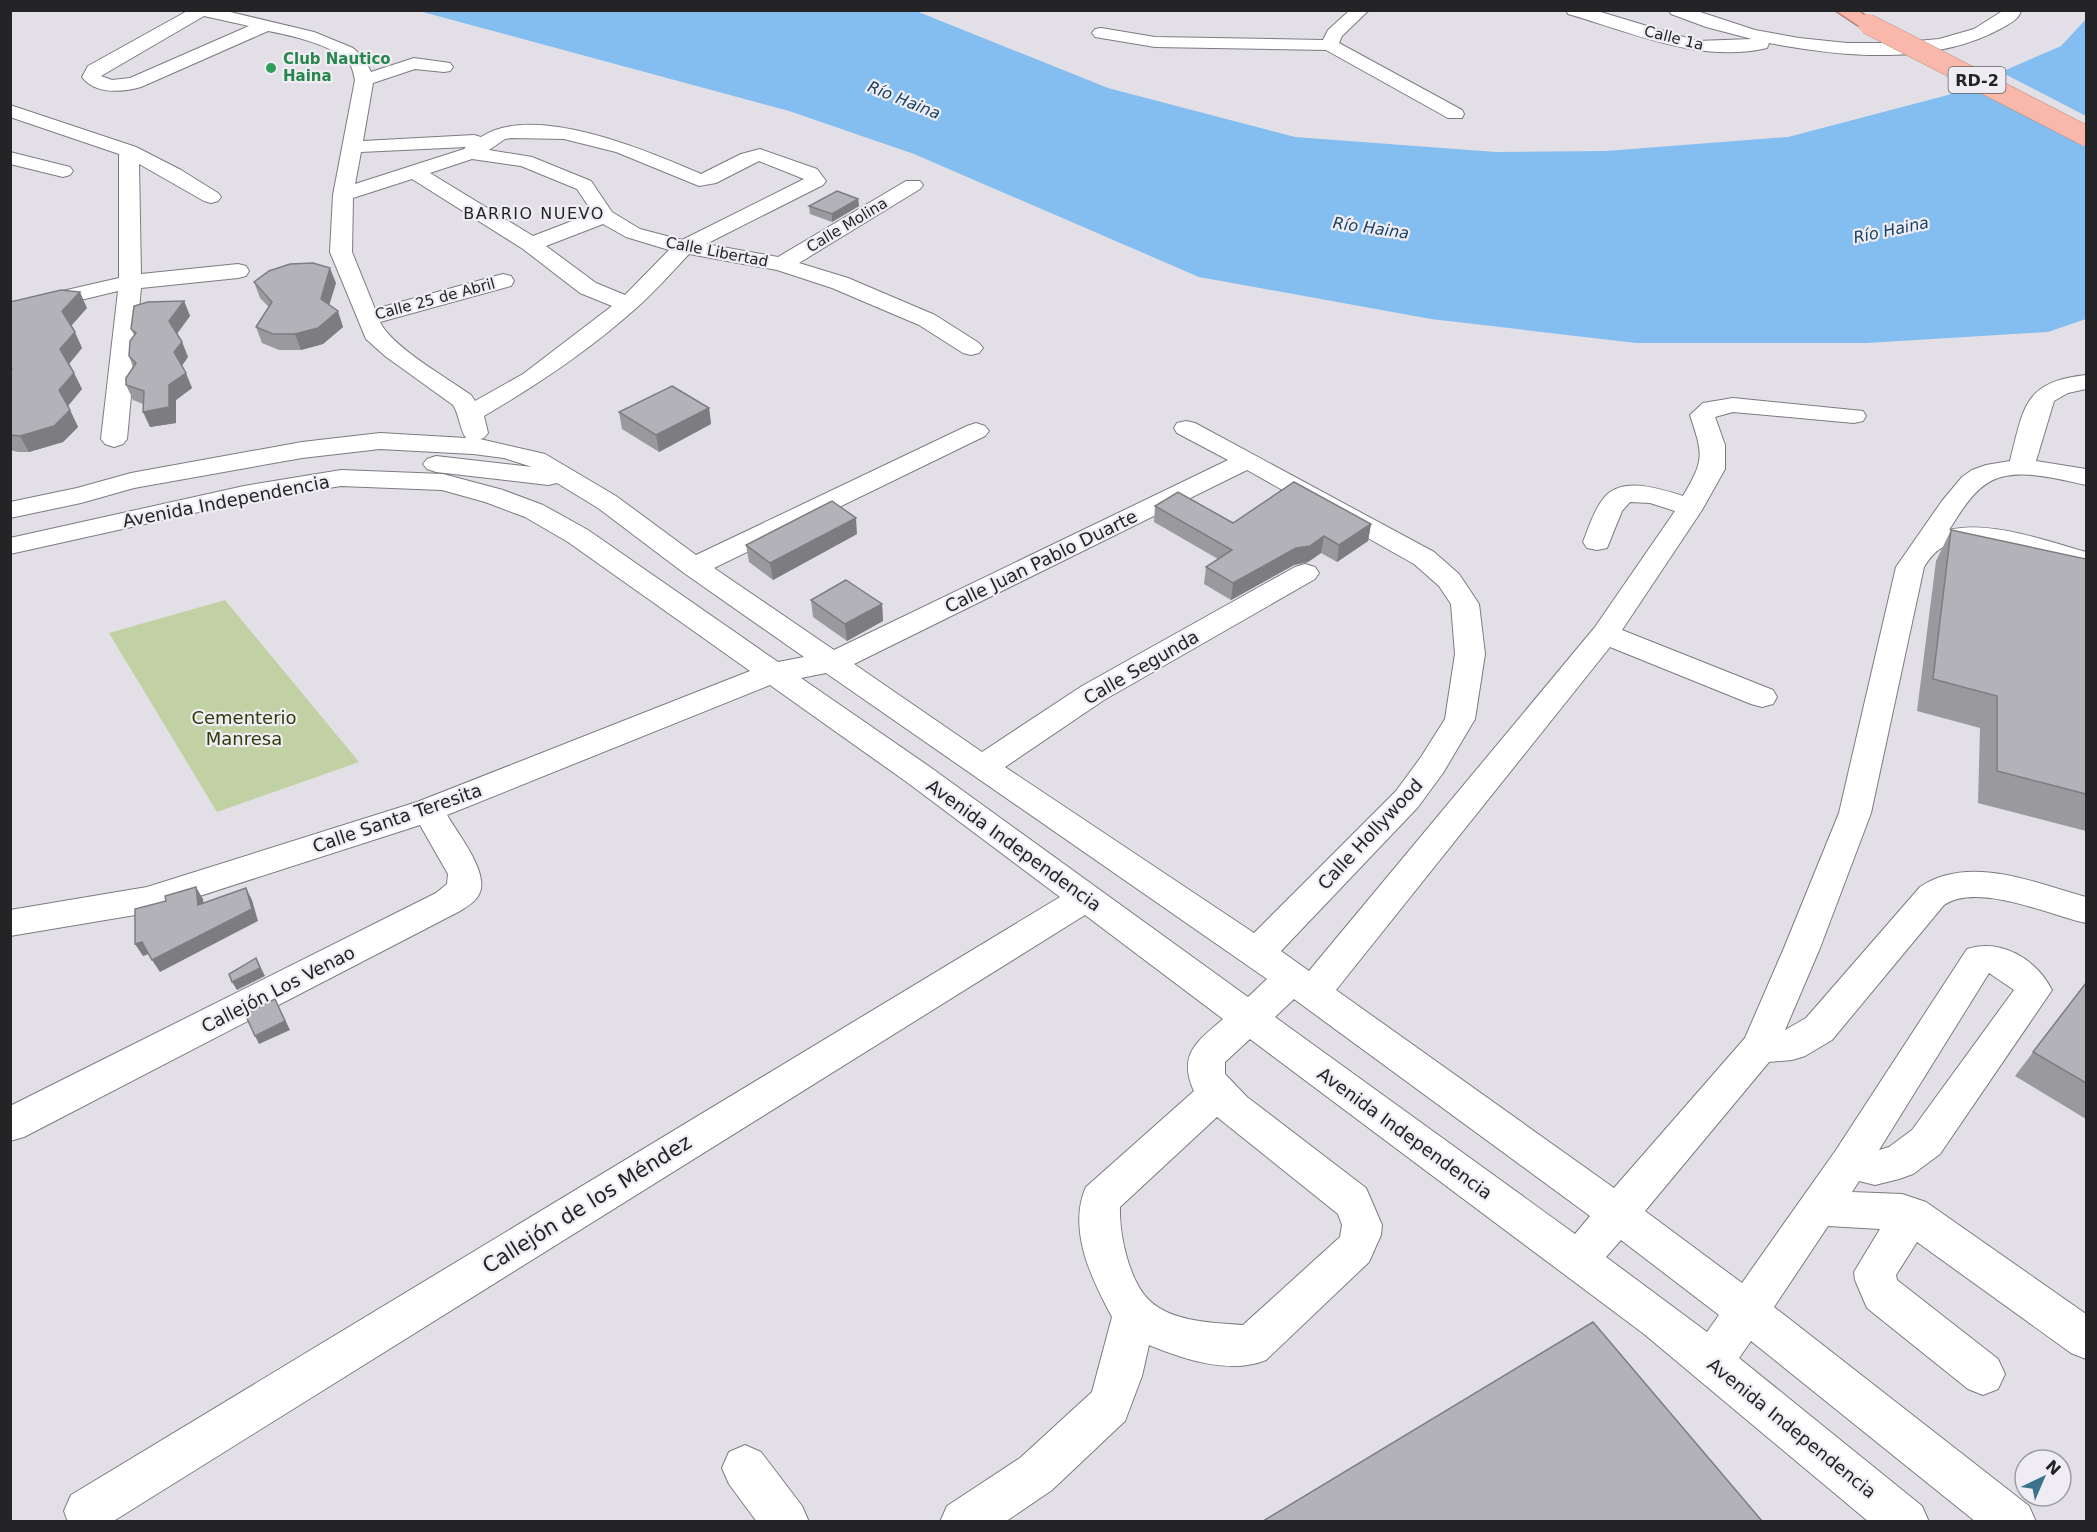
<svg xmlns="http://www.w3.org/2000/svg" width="2097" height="1532" viewBox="0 0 2097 1532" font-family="'DejaVu Sans',sans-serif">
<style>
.green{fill:#c1d1a3}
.water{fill:#84bef0}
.pier{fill:#e2e0e6}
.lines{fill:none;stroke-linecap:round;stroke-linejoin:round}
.minor-casing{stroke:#7d7b81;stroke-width:2}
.highway-casing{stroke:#ae847b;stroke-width:3}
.minor{fill:#fff;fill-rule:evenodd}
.highway{fill:#f9b8a9;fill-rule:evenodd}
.highway-bridge-casing{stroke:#ae847b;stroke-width:21;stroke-linecap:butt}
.highway-bridge{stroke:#f9b8a9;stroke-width:20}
.wall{fill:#99999e}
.shaded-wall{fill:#7d7d81}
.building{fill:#b2b2b8;stroke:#7d7d81;stroke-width:1.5}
.leisure-dot{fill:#2e9e5b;stroke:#efedf3;stroke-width:2}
.labels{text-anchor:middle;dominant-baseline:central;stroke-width:4.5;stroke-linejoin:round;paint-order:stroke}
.far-street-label{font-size:15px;fill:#242426;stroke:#efedf3}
.far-leisure-label{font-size:15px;font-weight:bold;fill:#27864d;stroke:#efedf3;text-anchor:start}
.shield{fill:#efedf3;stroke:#616064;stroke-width:1.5}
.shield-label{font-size:16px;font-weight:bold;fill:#242426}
.far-water-label{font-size:16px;font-style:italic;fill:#164263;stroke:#efedf3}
.far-neighbourhood-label{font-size:16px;letter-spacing:1.5px;fill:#242426;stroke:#efedf3}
.street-label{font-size:18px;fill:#242426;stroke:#efedf3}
.park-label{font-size:18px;fill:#2e3b07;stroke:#efedf3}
.near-street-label{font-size:21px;fill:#242426;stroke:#efedf3}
</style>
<rect width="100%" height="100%" fill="#e2e0e6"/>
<path class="green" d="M225,600L359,762L217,812L109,633Z"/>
<path class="water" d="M419,11H916L1108,88L1295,137L1496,152L1606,151L1788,137L1948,95L2061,46L2086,19V319L2048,332L1867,343H1636L1431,319L1199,277L914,154L789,111Z"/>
<path class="pier" d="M1997,70L2086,116V143L1971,82Z"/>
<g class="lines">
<defs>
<path id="minor" d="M189,10H222L314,32L353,48L364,58L371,72L414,58L450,63L453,67L450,71L444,72L415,69L373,83L363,141L474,135L481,137C534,102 648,151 701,174L741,154L760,149L817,169L826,181L823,185L706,244L778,257L906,181H920L923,185L920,189L799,263L848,278L935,315L979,343L983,348L979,353L971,355L963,353L919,325L832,288L777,270L689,254C671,273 654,293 634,310C588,351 537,385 484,416L488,433L484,438L480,439L545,454L616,496L696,555L967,426L976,423L985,426L989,431L985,436L714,568L834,650L1228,460L1177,433L1174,428L1177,423L1186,421L1195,423L1434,552L1459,574L1479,604L1485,654L1475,719L1443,773L1418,807L1281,951L1309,971L1595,627L1675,511L1650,503L1630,502L1622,511L1607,548L1597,550L1587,548L1583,542C1589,527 1593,512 1603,499C1621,475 1660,489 1683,496C1705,459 1703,455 1690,415L1703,403L1733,398L1863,411L1866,416L1863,421L1854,423L1733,412L1715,417L1725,445V469L1702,510L1622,630L1773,690L1777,697L1773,704L1762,707L1751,704L1610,647L1336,990L1614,1188L1745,1038L1784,948L1839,813L1896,567L1942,501L1962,477L1972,470L1986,465L2010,461C2024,406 2024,382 2086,375V389L2068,393L2054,401L2036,461L2086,469V485C2058,479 2018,467 1991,481C1972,491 1960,513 1949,530C1989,520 2047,541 2086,552V568C2052,561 1976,532 1943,547C1934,552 1929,559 1924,567L1871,813L1820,948L1785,1030L1806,1018L1920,887C1969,854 2035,883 2086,897V923C2050,915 1977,882 1944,905L1832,1040L1805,1056L1792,1060L1769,1062L1645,1211L1742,1283L1836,1150L1967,949C2001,938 2036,959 2052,990L1940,1154L1913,1174L1899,1179L1875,1185L1859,1181L1852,1192L1902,1194L1926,1202L2086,1314V1359L2071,1353L1917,1242L1896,1275L1897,1280L1998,1359L2005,1374L1998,1389L1983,1395L1968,1389L1867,1308L1855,1280L1854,1272L1880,1229L1828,1226L1774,1307L2029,1506L2036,1522H1976L1751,1341L1739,1358L1922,1506L1929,1522H1869L1644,1334L1250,1039L1225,1062V1074L1247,1097L1366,1188L1382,1225L1381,1235L1369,1262L1266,1360C1230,1375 1183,1359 1149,1345L1142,1376L1125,1421L1052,1490L1005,1522H940L947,1506L1020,1458L1092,1392L1112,1317C1092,1280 1067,1229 1086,1187L1194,1091C1177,1054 1198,1041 1223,1019L1085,915L112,1522H68L64,1511L71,1495L1060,897L908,783L770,685L447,815C458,834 488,871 480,892C477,901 468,906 460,911L24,1137L10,1141V1106L436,893L447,884L448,874L420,825L147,913L10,936V910L147,887L417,802L750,671L568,542L525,517L485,502L442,490L341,486L244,502L10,554V538L244,486L341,470L443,474L503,490L543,505L588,530L778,662L804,657L684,573L598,508L557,483L548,485L436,472L427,469L423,464L427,459L436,456L532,467L504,458L473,454L380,449L302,458L134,488L81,503L10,518V502L77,488L131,473L302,442L380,433L466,438C459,428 460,416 453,405L385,356L366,339L330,252L333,195L355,80C354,76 353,70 351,66C340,46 289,35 268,31L141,87C123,92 95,95 82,77L88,66ZM204,16L249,26L130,78L112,80L101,76ZM511,138L564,139L616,152L699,186L716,183L759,161L804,179L682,240L640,229L612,212L591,181L532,157L489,150L505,139ZM466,147L464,149L355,184L361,152ZM472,159L521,166L577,189L593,213L533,236L430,173ZM412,179L523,249L580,293L612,306L523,374L475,401L471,395C447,378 391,346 380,322L511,286L514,281L511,276L503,274L375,309L352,252L353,198ZM603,224L626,237L669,250L625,295L596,283L546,246ZM1247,470L1414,564L1439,586L1451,604L1455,654L1445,719L1421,757L1396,791L1254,933L1005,767L1104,700L1315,579L1319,573L1315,567L1305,564L1295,567L1082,686L982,752L854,664ZM826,673L1267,979L1248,997L930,767L801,678ZM1989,973L2014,990L1912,1130L1889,1147L1879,1150ZM1294,999L1590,1216L1575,1234L1275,1017ZM1217,1117L1338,1214L1342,1225L1340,1237L1243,1325C1214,1323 1171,1322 1149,1300C1129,1281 1119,1234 1120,1207ZM1621,1240L1719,1315L1707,1332L1606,1257Z
M1350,10H1369L1342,36L1339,43L1462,110L1464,114L1462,118H1448L1326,50L1155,47L1095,37L1092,33L1095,29L1101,28L1155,37L1323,40L1328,30Z
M1566,10H1594L1697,41L1752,39L1706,27L1671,14L1669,10H1694L1755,30L1799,38L1847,43H1895L1939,39L1974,29L2004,10H2021C2019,20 2010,23 2002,28C1933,66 1843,57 1769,43L1767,48C1700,64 1631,32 1568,14Z
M10,105L136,147L181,170L218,193L221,197L218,201L211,203L204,201L139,164L141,274L238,264L246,266L249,271L246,276L238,278L141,288L127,439L123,444L114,447L105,444L101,439L118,291L10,317V303L119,278V154L10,117Z
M10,152L70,167L73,171L70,175L63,177L10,164Z
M745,1445L761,1452L802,1506L809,1522H757L729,1484L722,1468L729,1452Z"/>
<path id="highway" d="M1835,10H1857L1877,24L1874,28H1862Z"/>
</defs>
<use href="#minor" class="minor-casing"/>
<use href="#highway" class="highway-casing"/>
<use href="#minor" class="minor"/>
<use href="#highway" class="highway"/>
<defs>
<path id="highway-bridge" d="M1868,24L2086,136"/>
</defs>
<use href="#highway-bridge" class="highway-bridge-casing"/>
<use href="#highway-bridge" class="highway-bridge"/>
</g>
<path class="wall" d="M858,199L859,206L832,222L810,214L809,206Z
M254,282L336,283L329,305L343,327L323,344L301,350H279L262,343L256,327L269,307L260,298Z
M184,301L190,316L177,334L182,342L188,357L182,366L192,388L176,400V423L150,427L143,404L133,400L126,385L133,367L129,356L134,335L131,329Z
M87,308L71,326L82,348L69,364L82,389L68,406L78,427L63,442L29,452H18L10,450V371Z
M709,408L711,424L659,452L622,429L619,412Z
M1155,506L1233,523L1371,524L1368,541L1337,562L1321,553L1308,562L1294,565L1231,600L1204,584L1206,567L1218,559L1154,522Z
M1951,530L2086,559V831L1978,803L1980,728L1917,711L1936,561Z
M857,534L773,580L749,562L746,545Z
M811,600L882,604L883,621L847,641L813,617Z
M2086,983V1119L2015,1076Z"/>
<path class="shaded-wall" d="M858,199L859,206L832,222V214Z
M330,268L336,283L326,315L321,299Z
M80,292L87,308L70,327L62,311Z
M184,301L190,316L175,336L169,321Z
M338,311L343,327L323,344L301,350L295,334Z
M75,332L82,348L68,365L60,349Z
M182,342L188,357L180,368L174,352Z
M74,373L82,389L67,407L59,390Z
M186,373L192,388L176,400V423L150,427L143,412L169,385Z
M709,408L711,424L659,452L656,435Z
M70,410L78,427L63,442L29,452L20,436Z
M856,518L857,534L773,580L770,563Z
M1371,524L1368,541L1337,562L1339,545Z
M1324,536L1321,553L1308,562L1294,565L1231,600L1233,583L1296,548Z
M882,604L883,621L847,641L845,624Z
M196,887L203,899L205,918L198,905Z
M246,888L252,900L258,921L160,972L152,960Z
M142,942L149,954L143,956L135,944Z
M256,958L265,976L237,990L232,982Z
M275,999L290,1030L259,1044L255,1036Z"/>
<path class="building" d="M837,191L858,199L832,214L809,206Z
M313,263L330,268L321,299L338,311L318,328L295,334H273L256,327L272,302L254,282L269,271L290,264Z
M61,290L80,292L62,311L75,332L60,349L74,373L59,390L70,410L54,426L20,436L10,435V371L12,369L10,364V302Z
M184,301L169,321L182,342L174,352L186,373L169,385V407L143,412L144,391L126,385V378L136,363L129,356L130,341L136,333L131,329L134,306L148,302Z
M672,386L709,408L656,435L619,412Z
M1294,482L1371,524L1339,545L1324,536L1310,546L1296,548L1233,583L1206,567L1232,550L1155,506L1178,492L1233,523Z
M832,501L856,518L770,563L746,545Z
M1951,530L2086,559V794L1997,771V696L1933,679Z
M846,580L882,604L845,624L811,600Z
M196,887L198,905L246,888L252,909L152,960L142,942L135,944V909L166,901L165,896Z
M256,958L260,968L232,982L229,974Z
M2086,983V1083L2033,1052Z
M275,999L285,1021L255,1036L245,1014Z
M1593,1322L1762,1521H1263Z"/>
<circle class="leisure-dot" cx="271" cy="68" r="6"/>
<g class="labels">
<g class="far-street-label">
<text transform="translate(1674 38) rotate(14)">Calle 1a</text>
<text transform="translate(847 225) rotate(-31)">Calle Molina</text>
<text transform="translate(717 252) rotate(11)">Calle Libertad</text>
<text transform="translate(435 299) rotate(-15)">Calle 25 de Abril</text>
</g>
<g class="far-leisure-label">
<text x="283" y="59">Club Nautico<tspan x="283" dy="17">Haina</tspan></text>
</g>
<rect class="shield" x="1948.5" y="67" width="57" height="26" rx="4.5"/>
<g class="shield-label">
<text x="1977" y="80">RD-2</text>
</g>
<g class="far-water-label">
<text transform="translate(904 100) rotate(22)">Río Haina</text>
<text transform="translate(1371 228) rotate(8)">Río Haina</text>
<text transform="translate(1891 230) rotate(-12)">Río Haina</text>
</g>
<g class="far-neighbourhood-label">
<text x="534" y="213">BARRIO NUEVO</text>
</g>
<g class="street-label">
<text transform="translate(226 501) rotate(-11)">Avenida Independencia</text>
<text transform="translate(1041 561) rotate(-26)">Calle Juan Pablo Duarte</text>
<text transform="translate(1141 667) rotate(-30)">Calle Segunda</text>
<text transform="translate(397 818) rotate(-19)">Calle Santa Teresita</text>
<text transform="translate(1370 834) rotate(-47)">Calle Hollywood</text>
<text transform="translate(1014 845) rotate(36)">Avenida Independencia</text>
<text transform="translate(278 989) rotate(-27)">Callejón Los Venao</text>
<text transform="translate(1405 1133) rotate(36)">Avenida Independencia</text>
<text transform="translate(1792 1428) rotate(39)">Avenida Independencia</text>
</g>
<g class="park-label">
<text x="244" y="717">Cementerio<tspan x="244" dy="21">Manresa</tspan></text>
</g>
<g class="near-street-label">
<text transform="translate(587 1204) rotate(-32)">Callejón de los Méndez</text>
</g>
</g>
<rect width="2097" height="1532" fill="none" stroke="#242426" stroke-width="24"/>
<g transform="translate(2043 1478) rotate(44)"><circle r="28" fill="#efedf3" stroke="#9e9da1" stroke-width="1.5"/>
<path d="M0-4.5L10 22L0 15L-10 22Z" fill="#3b738d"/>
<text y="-9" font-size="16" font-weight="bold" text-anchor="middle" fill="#242426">N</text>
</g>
</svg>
